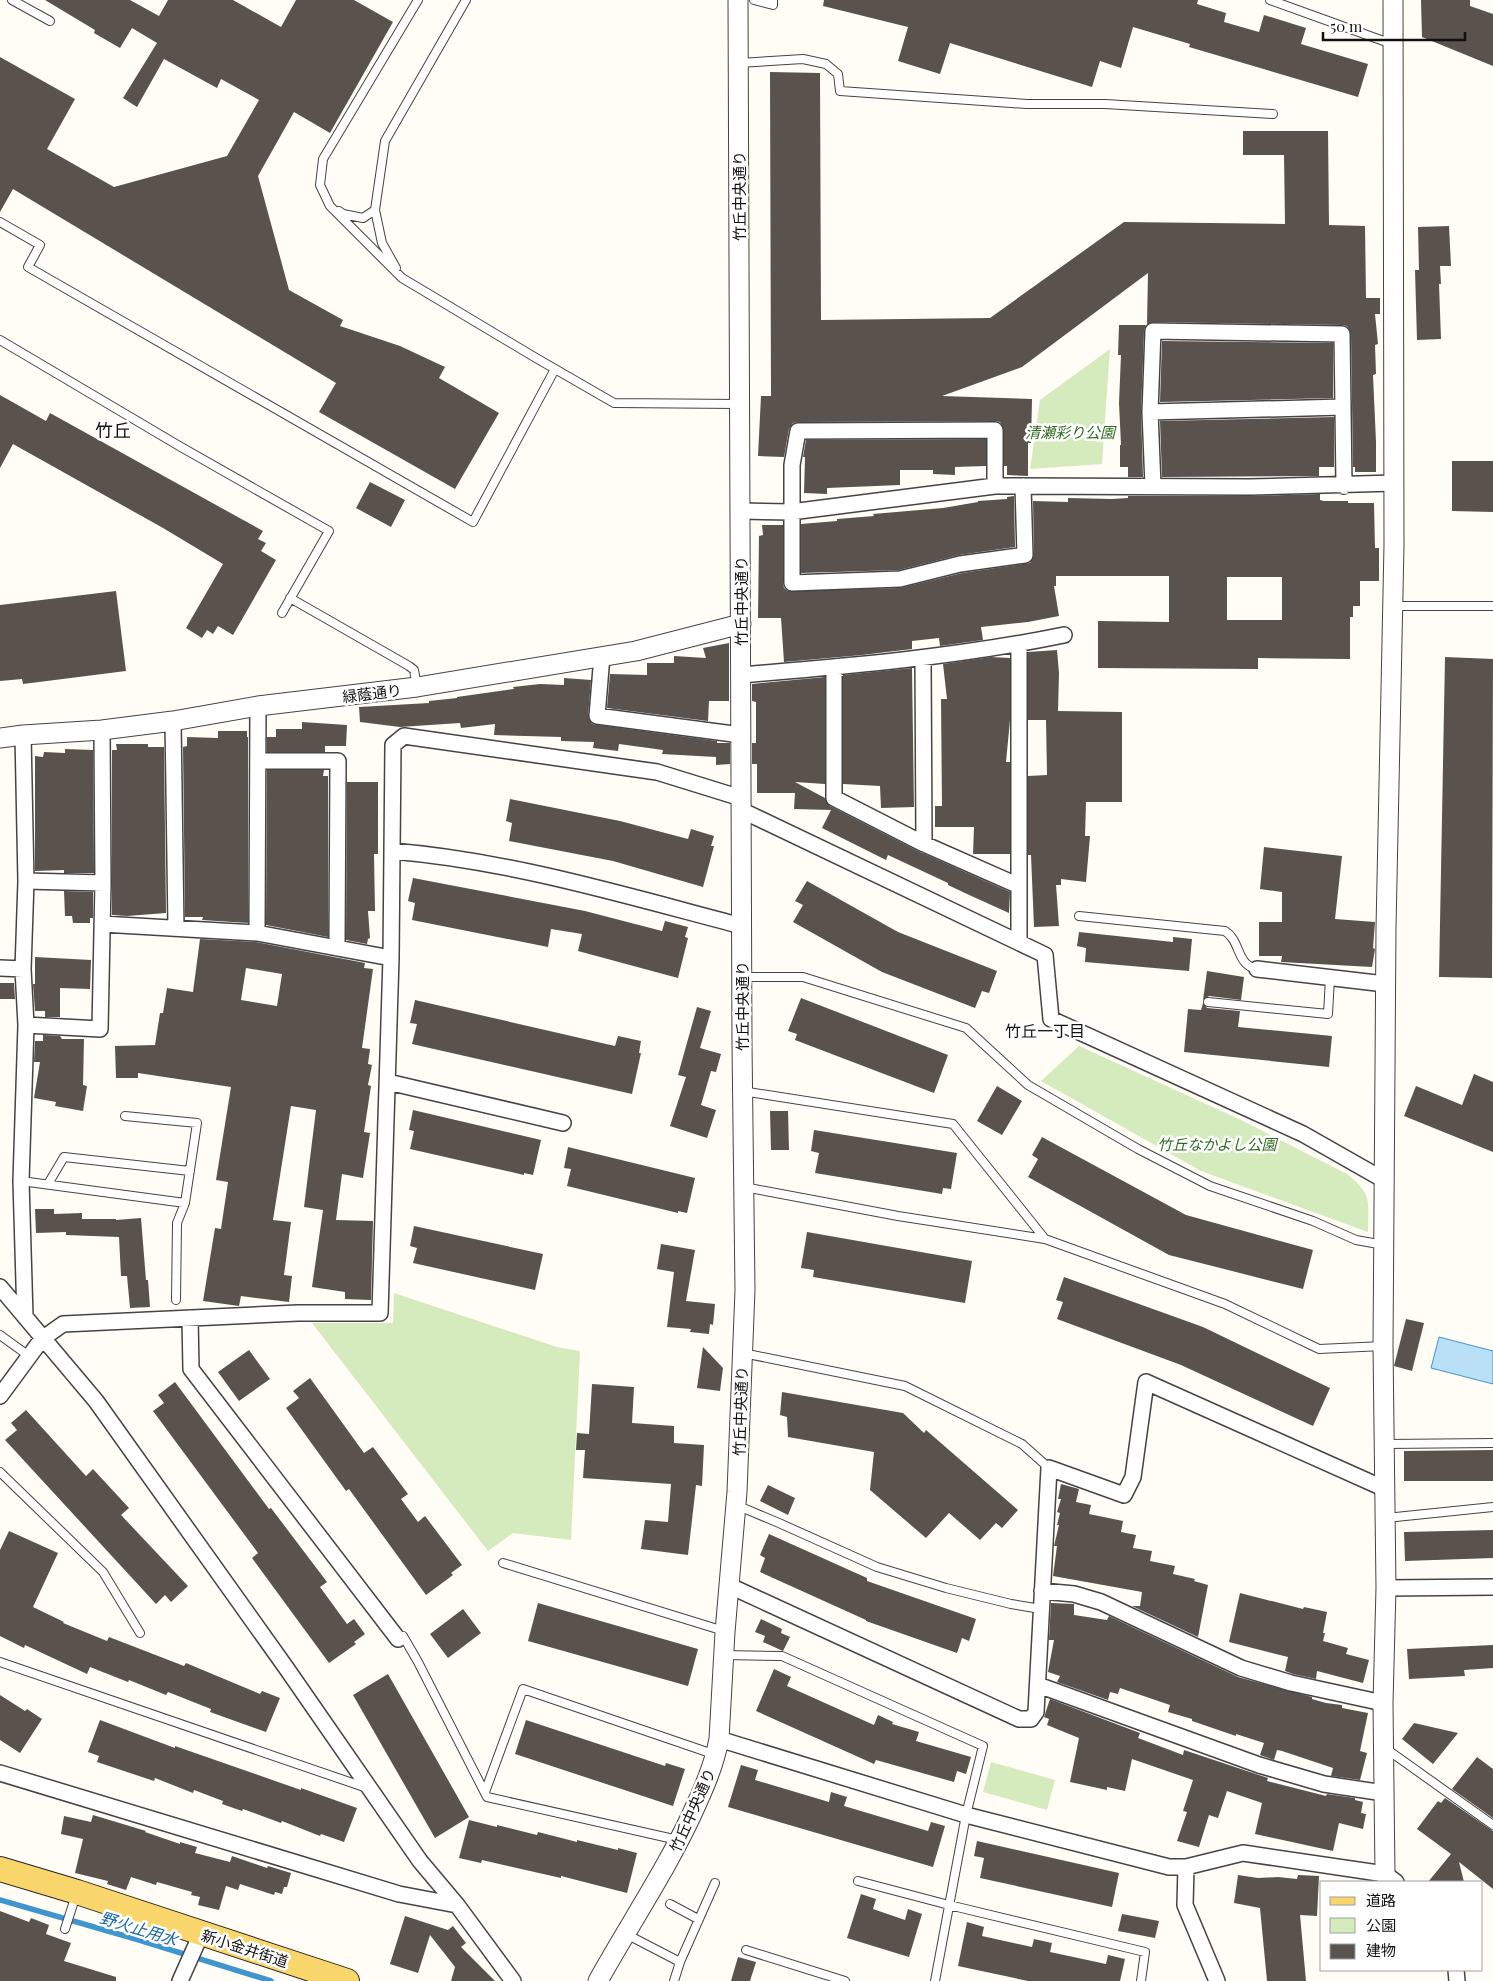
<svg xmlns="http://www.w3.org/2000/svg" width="1493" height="1981" viewBox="0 0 1493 1981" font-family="'Playfair Display','Noto Sans JP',serif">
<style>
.green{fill:#d5ebbd}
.water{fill:#b9e0f7;stroke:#3f96cf}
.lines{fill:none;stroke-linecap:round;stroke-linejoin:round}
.stream{stroke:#3f96cf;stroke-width:5.5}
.building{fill:#5a524d;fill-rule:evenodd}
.service-casing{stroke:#444;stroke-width:10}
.minor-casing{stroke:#444;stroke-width:18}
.tertiary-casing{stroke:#444;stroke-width:21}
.primary-casing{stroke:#222;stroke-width:26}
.service{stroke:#fff;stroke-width:8}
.minor{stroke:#fff;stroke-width:15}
.tertiary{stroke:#fff;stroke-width:19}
.primary{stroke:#f9d66b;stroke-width:24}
.labels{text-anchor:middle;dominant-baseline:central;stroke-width:5;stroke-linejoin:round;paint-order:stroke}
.street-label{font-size:15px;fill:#111;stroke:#fff}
.park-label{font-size:15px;font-style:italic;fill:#2f6b1f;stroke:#fff}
.neighbourhood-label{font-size:16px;fill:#111;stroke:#fff}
.water-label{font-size:16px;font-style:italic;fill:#1768a6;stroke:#fff}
.quarter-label{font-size:18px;fill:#111;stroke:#fff}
</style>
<rect width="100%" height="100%" fill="#fffdf5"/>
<path class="green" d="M1110,349L1102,464L1030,469L1040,400Z
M1079,1046L1239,1119L1347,1174C1373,1195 1368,1201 1368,1232L1201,1171L1041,1081Z
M394,1293L557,1347L580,1351L571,1540L513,1533L488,1551L312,1323H393Z
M991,1762L1055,1780L1047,1810L983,1792Z"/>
<path class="water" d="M1439,1337L1493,1351V1384L1431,1368Z"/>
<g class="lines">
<path class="stream" d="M0,1900L139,1940L271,1981"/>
</g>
<path class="building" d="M45,0H130L159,16L168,0H233L281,27L296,0H354L393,22L330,133L294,112L258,176L289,290L343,320L340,326L400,346L445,367L439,378L499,413L455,489L319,412L336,383L13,189L0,212V57L75,99L47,149L114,187L227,156L259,100L221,79L217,88L164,59L137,107L123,98L157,43L132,28L120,48L94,33L95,30Z
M824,0H1198L1197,4L1226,13L1224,22L1259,32L1264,15L1306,28L1301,44L1368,64L1358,97L1189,47L1190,44L1133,27L1121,68L1100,61L1092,87L950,43L940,74L898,61L908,27L823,6Z
M1421,0H1470V6L1493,14V66L1422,37Z
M770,72L820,73L821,320L990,318L1124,222L1285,224L1284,155H1243V131H1328L1329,225L1365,226L1366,298H1380V314H1375L1378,344L1375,345L1376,374L1373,375L1376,442V472H1355V467H1353L1351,334L1347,326L1342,325L1153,322L1147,324L1148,273L1022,367L942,396L1032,399L1031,443H1028V476L1007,475V466H1004V430L1000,422L995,421L798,422L793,423L789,429L784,457L758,456L761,396H771Z
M1449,226L1451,266H1440L1441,284H1439L1441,339L1417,340L1415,270H1419L1418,227Z
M1119,325H1146L1144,331L1141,412L1143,477H1128V467H1120V445H1121L1119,403L1121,355H1118Z
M1162,341L1333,343V398L1160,402Z
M0,395L46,421L50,413L263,531L258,539L266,543L261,551L276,560L233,635L218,626L213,634L207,630L202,638L186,628L223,564L163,528L13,444L0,468Z
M1334,417V467H1319V476L1162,477L1160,421Z
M986,439V466L955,467V475L933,474V470H900V485L827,488V494L804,493L805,457H803L806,440Z
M1452,461H1493V512L1452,511Z
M370,482L405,500L391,527L356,508Z
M1320,494V500L1324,501H1348V503H1374L1375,548H1379V581H1360V606H1353V617H1350V659L1258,658V669L1098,668V621L1169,622V576H1056V586H1054L1059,616L1028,622L981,627L983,640L940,646L939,638L912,641V649L862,655L784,662L781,618H758L759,536L763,535L762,525H783V583L784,588L788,591L900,588L962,573L1030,563L1034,555L1033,501L1068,502V498L1112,499L1128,498V496H1250ZM1227,577H1282V620H1227Z
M1014,496L1015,547L959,555L899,570L801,573V524L837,521V519L874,516L873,514L943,508L978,502V501L1007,499V497Z
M116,591L126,671L23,684L22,679L0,681V605Z
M729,643V701H709L708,721L607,708L610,674L647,675V663H674V656L706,658L703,648Z
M1057,650L1059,673L1058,711L1122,712V802H1086L1085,836H1090L1086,882L1061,879V885H1056L1059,926L1034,927L1031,855H1028V776L1047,775L1046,720H1028V652Z
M991,657L1010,658V720L1006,762H1010V854H973L974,827H935V806H942L941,699H947L943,664Z
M1445,657L1493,659L1492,978L1439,977Z
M912,668L914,807L881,808L880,786L843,784V675Z
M825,677V784L795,782L825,798L830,806L920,852L1010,892L1009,913L967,894L948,885V883L888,855L886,860L822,828L831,810L794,809L795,793H757V764H752V743H756V702L752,701V684Z
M564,678L591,680L588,716L592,724L717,741V743H730V764L716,765V757L662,754L663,750L619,744L618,751L593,748L594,742L561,741V737L494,735L495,724L461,728L460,723L400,727L360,722L359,707L429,703V701L457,698V697L514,689L513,687L540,684L564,685Z
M302,722L347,725L346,746H325V752H267V737H276V729H302Z
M218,731H247V737H248V923L202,920L203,917H185L183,747L187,746V737L218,738Z
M116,744H148V747H164L166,913L127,916L112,915V750H117Z
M65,749L93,750L94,873H64V870L35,871V756L43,757L44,752L65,753Z
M267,770H324L323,776H328V937L266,925Z
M347,782H378V854H374L375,911H368L370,938L368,939L367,944L346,940Z
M510,799L620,821L688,839L691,829L714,836L711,846H714L703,887L613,861L509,841L512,823L506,821Z
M1264,847L1342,856L1335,919L1375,922L1373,948L1375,949L1372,967L1281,962L1282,956H1259V922H1282V892L1260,889Z
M413,878L585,911L662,931L665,921L688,927L685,937L688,938L678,978L578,951L582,934L551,929L548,947L412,920L415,903L408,901Z
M807,881L898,932L997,971L989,993L982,991L975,1008L882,972L793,922L803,905L795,901Z
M64,891L93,892V918H90V923H73L72,916H65Z
M1079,932L1173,942V937L1192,939L1189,971L1085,962L1086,948L1077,946Z
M200,939L256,942L365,963L364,968L373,969L362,1048L370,1049L368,1064L372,1065L368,1085L371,1086L364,1132L370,1133L363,1178L342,1174L336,1220L373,1221L371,1300L345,1299V1292L312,1287L323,1210L304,1207L316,1110L291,1106L273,1220L291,1222L284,1275L292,1276L289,1302L241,1296L239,1306L203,1301L215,1228L221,1229L228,1182L216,1180L231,1087L138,1073V1078H116L115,1046L155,1045L160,1013H163L167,988L193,992ZM246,968L282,974L277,1006L241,1000Z
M35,957L91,960L90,989L60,988V1017H45V1011H35L33,984H35Z
M1207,971L1244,977L1241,1000L1209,996L1203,1000Z
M0,983H14L15,999H0Z
M801,998L948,1055L934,1093L795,1040L797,1034L788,1031Z
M415,1000L615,1046L618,1036L641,1041L639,1053H641L632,1094L412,1044L417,1024L410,1023Z
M1203,1003L1207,1008L1240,1011L1238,1027L1332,1036L1329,1067L1184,1052L1188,1009L1201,1010Z
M697,1007L711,1011L700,1048L721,1054L716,1072L711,1071L701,1105L716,1110L707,1138L670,1126L686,1077L678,1075Z
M43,1035L60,1036L62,1039H84L83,1085L87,1086L83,1111L55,1106L56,1102L34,1098L40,1062H34L35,1041H43Z
M1474,1074L1493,1082V1152L1404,1116L1416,1086L1462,1105Z
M997,1086L1022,1101L1002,1135L977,1121Z
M413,1110L541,1140L533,1175L524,1173V1175L410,1149L414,1131L409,1130Z
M770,1111H788L789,1150H771Z
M814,1130L957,1153L951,1189L943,1188L942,1194L815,1173L819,1153L811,1151Z
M1042,1137L1186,1215L1313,1250L1303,1289L1169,1255L1028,1177L1038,1159L1032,1155Z
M568,1147L695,1178L687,1213L678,1211V1213L567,1186L571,1169L564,1168Z
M35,1209H54V1214L82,1213V1219H116V1220L141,1218L146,1280H148L150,1307L130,1308L127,1276H121L119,1237L66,1235V1232L36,1233Z
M414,1226L543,1254L535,1290L413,1263L417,1248L410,1246Z
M807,1232L972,1261L965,1303L813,1277L814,1270L801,1268Z
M661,1244L695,1250L686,1301L715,1304L713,1325L710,1324L709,1334L690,1332L691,1329L667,1327L674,1272L657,1269Z
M1064,1277L1203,1327L1330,1388L1313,1426L1181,1365L1057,1319L1063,1302L1056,1300Z
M1406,1319L1424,1323L1412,1371L1394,1366Z
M703,1347L723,1368L720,1391L697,1388Z
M249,1350L270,1379L239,1401L218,1372Z
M310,1378L364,1453L373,1447L408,1494L401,1499L418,1522L425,1516L462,1565L451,1573L453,1575L426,1595L349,1489L346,1491L286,1408L299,1398L293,1391Z
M175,1382L269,1509L271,1508L327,1582L320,1587L347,1624L354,1619L365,1634L354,1642L356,1644L329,1663L252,1558L258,1553L153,1411L164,1403L158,1395Z
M592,1384L634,1387L632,1423L674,1426V1443L704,1445L702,1486L696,1485L688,1555L641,1549L645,1520L668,1522L671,1484L583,1478L585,1450H576L577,1433L589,1434Z
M782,1392L903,1413L924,1433L926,1430L1018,1510L1002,1528L996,1523L980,1540L949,1513L926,1538L870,1490L874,1452L788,1437L787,1417L780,1415Z
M26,1410L86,1476L93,1469L129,1508L121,1515L188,1586L171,1602L165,1595L156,1604L5,1440L17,1430L11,1423Z
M1493,1450V1481H1404V1451Z
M1061,1484L1079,1489L1076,1502L1091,1505L1089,1514L1123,1521L1121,1532L1136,1535L1133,1548L1152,1551L1150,1561L1175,1566L1173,1574L1195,1579L1194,1581L1208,1585L1198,1637L1132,1606H1140L1142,1592L1053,1576L1057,1546H1054L1059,1525H1057L1060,1513L1057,1512L1061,1499H1058Z
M768,1485L795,1498L788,1515L760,1501Z
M1493,1530V1558L1405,1561L1404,1532Z
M9,1531L58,1553L33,1607L64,1622L63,1623L107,1641L109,1637L184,1666L186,1663L260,1694L262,1691L280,1698L266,1732L210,1712L211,1709L168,1692L166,1695L129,1680L128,1682L90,1667L87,1674L25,1645L24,1648L0,1636V1550Z
M769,1534L867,1578V1581L976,1619L969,1641L962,1638L957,1653L866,1621V1620L760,1572L765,1558L760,1555Z
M1240,1593L1303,1609L1304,1607L1327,1612L1323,1633H1325L1323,1641L1348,1648L1346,1654L1369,1660L1363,1683L1317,1671L1316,1679L1293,1674L1285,1671L1288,1657L1229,1642Z
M538,1603L698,1649L688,1686L528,1641Z
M1051,1603L1074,1604V1615L1107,1620L1109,1616L1238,1677L1312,1697V1699L1326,1703L1342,1705V1708L1368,1713L1360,1751L1367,1753L1360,1780L1331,1776L1333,1768L1282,1751L1277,1750L1274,1760L1260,1755L1264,1743L1236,1734V1736L1192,1721V1719L1168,1712L1170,1705L1120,1688L1118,1694L1110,1692L1108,1700L1057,1682L1060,1676L1048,1672L1054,1640H1049Z
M463,1609L481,1633L448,1658L430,1634Z
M761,1619L782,1629L781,1633L790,1637L783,1651L763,1642L765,1636L755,1632Z
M1493,1645V1668L1464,1670L1465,1676L1409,1679L1407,1649Z
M774,1669L791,1677L787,1686L874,1725L878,1715L893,1722L892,1724L919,1732L916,1741L971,1757L966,1774L957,1771L954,1782L876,1760L874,1764L756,1711Z
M388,1674L469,1817L435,1838L353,1695Z
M0,1695L25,1711L27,1709L42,1719L20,1753L0,1740Z
M1050,1699L1140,1733L1138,1738L1183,1755L1184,1750L1268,1778L1267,1781L1326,1796L1327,1794L1355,1798V1800L1363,1802L1361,1813L1366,1814L1363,1829L1339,1823L1333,1851L1255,1834L1262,1803L1227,1791L1218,1818L1209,1815L1199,1847L1177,1841L1187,1812L1183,1811L1193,1780L1132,1759L1125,1791L1107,1787V1790L1070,1782L1079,1738L1047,1725L1049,1719L1044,1717Z
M100,1720L175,1748V1746L301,1790V1788L357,1808L344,1842L321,1834L320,1836L282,1821L281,1823L243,1809L242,1811L222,1804L223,1801L194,1790L193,1793L155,1778L154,1781L97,1762L99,1756L88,1752Z
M526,1720L665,1766L666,1763L685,1769L673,1806L515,1754Z
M1414,1723L1458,1733L1433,1764L1402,1739Z
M1477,1757L1493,1769V1818L1452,1789Z
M741,1765L758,1770L755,1780L829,1802L831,1792L847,1797L844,1806L928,1831L931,1822L945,1826L933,1867L728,1807Z
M1445,1798L1493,1831V1889L1459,1862L1464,1882H1428L1451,1854L1417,1829L1438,1801L1441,1803Z
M93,1815L146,1831L145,1832L180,1844V1842L197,1847L195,1853L230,1862L232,1856L267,1868L268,1866L291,1873L287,1887H284L282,1894L275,1892L274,1895L240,1884L238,1890L226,1886L219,1910L198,1905L200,1897L191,1895L192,1892L157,1882L156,1885L131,1877L126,1890L107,1884L108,1881L75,1873L83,1839L61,1834L64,1816L91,1822Z
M469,1820L497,1827V1825L537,1835L538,1832L577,1842V1840L618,1850V1848L637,1853L627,1893L561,1876V1878L482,1860L481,1863L459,1858Z
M977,1841L1119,1873L1112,1907L980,1878L984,1858L974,1856Z
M1238,1875L1258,1878L1278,1877L1297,1879L1298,1875L1319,1876L1317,1916L1300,1915L1306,1981H1267L1260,1908L1234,1903Z
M861,1894L876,1899L873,1909L905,1920L908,1909L922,1914L909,1957L847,1938Z
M0,1911L29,1922L31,1918L49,1925L46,1934L71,1943L64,1961L116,1977V1981H0Z
M1122,1914L1159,1921L1155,1938L1118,1931Z
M405,1916L448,1930L453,1926L466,1943L461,1947L495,1981H451L455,1967L430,1935L418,1973L390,1964Z
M967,1922L984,1927L982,1936L1032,1947L1034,1939L1052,1943L1050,1952L1106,1964L1108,1955L1125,1959L1120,1981H1028L958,1966Z
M738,1957L756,1962L750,1981H731Z"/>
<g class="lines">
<defs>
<path id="service" d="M12,0L50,21
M418,0L323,159L320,185L330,206L402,278L536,358L614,403L739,404
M754,0L773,5V0
M1270,0L1392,44
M739,63L803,59L826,64L838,74L840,91L1027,104H1105L1273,114
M339,211L343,214L363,218L375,210
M0,222L40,245L28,267L473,522L555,369
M396,268L382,243L375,210L385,141L466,0
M0,340L181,447L329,531L282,613
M290,598L409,666L414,670L417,687
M1393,606H1493
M1079,916L1225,931C1241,941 1236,965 1257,969
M743,977H803L966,1028L1028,1085L1138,1149L1210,1186L1313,1221L1356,1240L1384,1245
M1208,1002L1328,1014L1330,978
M742,1091L953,1124L1045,1239
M125,1116L197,1123L185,1203L177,1223L176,1300
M21,1181L185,1203
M48,1184L64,1157L190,1171
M744,1187L898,1216L1045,1239L1225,1304L1319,1349L1383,1346
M0,1335L29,1356
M743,1353L905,1386L1022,1444L1049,1468
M1385,1444L1493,1443
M0,1472L103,1572L140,1633
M736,1505L779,1523L877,1567L946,1588L1011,1604L1041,1609
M1386,1518L1493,1507
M503,1563L724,1631
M403,1636L418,1662L487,1797L678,1840
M724,1655L782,1656L983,1746L966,1815L935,1981
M0,1662L367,1788
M1385,1748L1493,1825
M485,1792L523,1689L716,1755
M858,1881L949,1905L1145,1952L1141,1981
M670,1904L698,1919
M65,1929L76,1895
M626,1934L680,1962
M746,1950L845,1981
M674,1981L680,1962L715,1883"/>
<path id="minor" d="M1150,412L1343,407
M995,486V430L798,431L792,465V583L900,579L960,564L1025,555L1023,486
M1153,486L1150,412L1153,331L1342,334L1344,486
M741,511L791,512L995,486L1250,487L1394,483
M1019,644V942
M602,656L597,716L741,735
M923,659L924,844
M834,667V798L924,844L1019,886
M741,675C849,666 957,657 1064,635
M173,721L176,928
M23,735L26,881L23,969L26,1025L21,1181L25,1317
M258,761H338L337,948
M741,810L1045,955L1051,1019L1303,1134L1384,1180
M392,851C512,861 627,896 742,926
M26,881L103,883
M102,924L257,933L391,958
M257,933L258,706
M0,968L23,969
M1257,969L1385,984
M26,1025L100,1029L103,883L102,730
M388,1082L563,1123
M0,1287L96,1401L287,1669L420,1861L457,1905L513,1981
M190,1318L191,1369L398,1639
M0,1396L42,1339L63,1324L298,1313H380L391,958L393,745L404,736L657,772L741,798
M730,1586L1019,1719H1031L1036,1712L1049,1468L1124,1495L1133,1477L1146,1382L1383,1488
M1386,1588L1493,1587
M1042,1591L1074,1594L1101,1602L1241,1668L1291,1683L1383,1703
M1038,1685L1259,1765L1324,1784L1384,1793
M719,1739L966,1815L1169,1867H1186L1243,1853L1385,1874L1396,1882
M0,1773L399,1894L457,1905
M1186,1867L1185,1905L1217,1981
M1456,1970L1457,1981
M180,1981L201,1934"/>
<path id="tertiary" d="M0,738L23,735L102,730L173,721L258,706L417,687L636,651L741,624
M1385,1874L1383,1703L1386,1588L1383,1346L1386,928L1394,545L1393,0
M598,1981C629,1925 665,1872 692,1814C703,1790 714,1766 719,1739L725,1632L737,1492L745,1290L742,1045L738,0"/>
<path id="primary" d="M0,1869L77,1892L347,1981"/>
</defs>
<use href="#service" class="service-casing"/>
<use href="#minor" class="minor-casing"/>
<use href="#tertiary" class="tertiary-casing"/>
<use href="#primary" class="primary-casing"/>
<use href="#service" class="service"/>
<use href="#minor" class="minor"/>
<use href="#tertiary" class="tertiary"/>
<use href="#primary" class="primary"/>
</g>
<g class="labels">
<g class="street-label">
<text transform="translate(739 196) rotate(-90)">竹丘中央通り</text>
<text transform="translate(741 601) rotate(-90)">竹丘中央通り</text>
<text transform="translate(372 693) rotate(-7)">緑蔭通り</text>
<text transform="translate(742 1006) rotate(-90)">竹丘中央通り</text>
<text transform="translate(740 1411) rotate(-88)">竹丘中央通り</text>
<text transform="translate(692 1810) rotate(-66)">竹丘中央通り</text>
<text transform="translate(245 1948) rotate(18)">新小金井街道</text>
</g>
<g class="park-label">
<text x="1070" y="432">清瀬彩り公園</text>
<text x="1217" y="1144">竹丘なかよし公園</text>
</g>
<g class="neighbourhood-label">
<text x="1045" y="1030">竹丘一丁目</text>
</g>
<g class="water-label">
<text transform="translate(139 1928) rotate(17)">野火止用水</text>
</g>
<g class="quarter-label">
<text x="113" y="430">竹丘</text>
</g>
</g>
<rect x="1320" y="1881" width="162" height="90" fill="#ffffff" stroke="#a0a0a0"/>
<rect x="1330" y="1897" width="25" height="8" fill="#f9d66b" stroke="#a0a0a0"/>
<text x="1366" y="1906" font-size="15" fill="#111111">道路</text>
<rect x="1330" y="1918" width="25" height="15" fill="#d5ebbd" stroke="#a0a0a0"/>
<text x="1366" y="1931" font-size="15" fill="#111111">公園</text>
<rect x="1330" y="1944" width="25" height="15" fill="#5a524d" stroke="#a0a0a0"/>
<text x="1366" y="1956" font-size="15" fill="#111111">建物</text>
<path d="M1323 32v8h142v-8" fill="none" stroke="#111111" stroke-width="2.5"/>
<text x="1330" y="32" font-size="15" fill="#111111" stroke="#ffffff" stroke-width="4" paint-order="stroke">50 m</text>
</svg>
